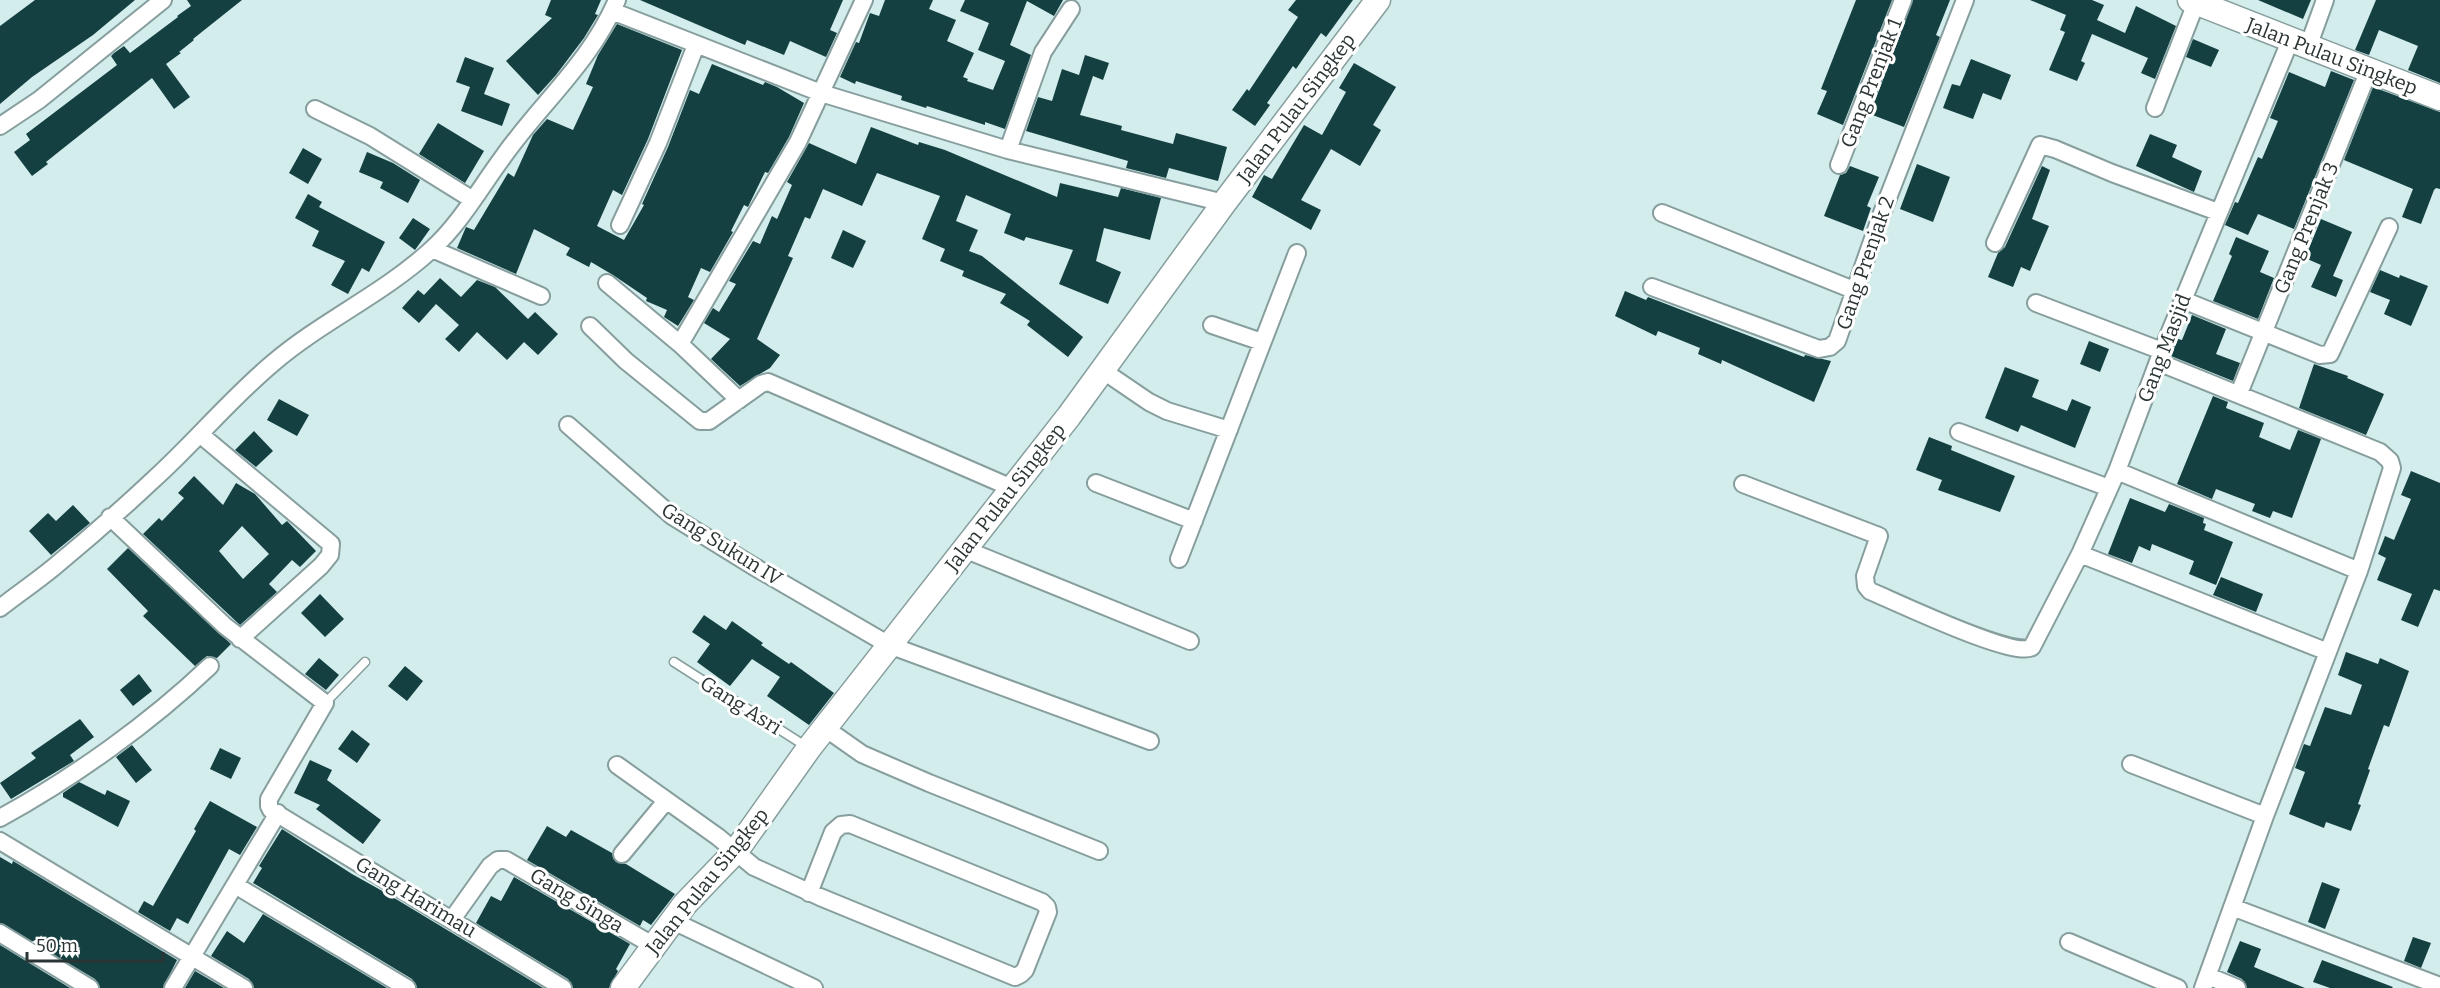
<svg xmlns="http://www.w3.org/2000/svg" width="2440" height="988" viewBox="0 0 2440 988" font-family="Bitter,serif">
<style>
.building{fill:#144041;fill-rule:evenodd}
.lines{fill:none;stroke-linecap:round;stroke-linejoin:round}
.lane-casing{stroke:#879e9e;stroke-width:11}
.street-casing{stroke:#879e9e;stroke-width:20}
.secondary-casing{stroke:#879e9e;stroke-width:27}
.lane{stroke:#fff;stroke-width:8}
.street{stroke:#fff;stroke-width:16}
.secondary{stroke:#fff;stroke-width:24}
.labels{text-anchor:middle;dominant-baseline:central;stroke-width:6;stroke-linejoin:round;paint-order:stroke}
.street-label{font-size:20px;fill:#2b3434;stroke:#fff}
</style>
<rect width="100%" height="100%" fill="#d3ecec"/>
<path class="building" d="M35,0H135L93,35L32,77L0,104V26Z
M187,0H242L193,39L194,40L179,52L181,53L166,64L190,97L174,109L152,78L61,150L46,162L48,164L32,176L14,152L30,140L26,134L117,65L111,56L114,53L124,46L130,53L178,17L177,16L191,6Z
M551,0H601L595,14L598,15L584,38L556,75L538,95L506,61L552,18L545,15Z
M640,0H843L830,30L837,33L826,57L790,41L784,55L747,40L745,45Z
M885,0H933L929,9L956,20L947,41L974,53L963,77L968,79L967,81L993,90L1005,61L978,50L989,23L960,11L965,0H1063L1054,16L1027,1L1010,45L1031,55L1005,129L985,122V125L927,106L926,108L901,100L902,96L856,81L855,84L840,77L856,42L859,43L870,13L879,16Z
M1296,0H1353L1326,37L1321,33L1296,69L1293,66L1267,103L1270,105L1255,126L1232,110L1247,89L1249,91L1298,17L1288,10Z
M1856,0H1892L1843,125L1817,114L1827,91L1821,89Z
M1913,0H1950L1936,35L1940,37L1904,127L1870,114Z
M2030,0H2092L2104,5L2097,20L2125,33L2136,6L2176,26L2155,79L2141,73L2148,58L2092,34L2081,61L2085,63L2077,81L2049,70L2065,32L2060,30L2066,15Z
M2258,0H2311L2303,19Z
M2376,0H2440V83L2408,70L2418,46L2379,30L2369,55L2355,50Z
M617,24L682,50L648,139L622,195L613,190L597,226L624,240L644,205L642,204L668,147L690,90L699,94L712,64L763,85L765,82L777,87L804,103L789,137L768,173L765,172L748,207L744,205L731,231L733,232L710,272L701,268L688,297L694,300L678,326L664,317L667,310L646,301L647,298L613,275L591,262L589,267L566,255L570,248L534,229L516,274L457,248L466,227L474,230L508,173L514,177L533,135L547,119L573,130L593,87L586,84L598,55Z
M2193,39L2219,50L2211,67L2186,57Z
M1085,55L1109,63L1103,80L1093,76L1080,115L1122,126L1121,130L1173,144L1176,133L1227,147L1218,181L1169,168L1166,178L1126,168L1128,161L1026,131L1038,97L1052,101L1062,69L1079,75Z
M465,57L494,68L484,94L510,104L502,126L461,111L470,87L456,82Z
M1971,59L2011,75L2001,100L1983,93L1973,119L1943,108L1952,84L1960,86Z
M1354,63L1396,87L1373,125L1381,130L1360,166L1331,149L1301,200L1321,210L1311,230L1252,197L1264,175L1272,179L1304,125L1322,135L1346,92L1339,88Z
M2331,71L2354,80L2294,229L2258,214L2248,235L2225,225L2235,202L2238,203L2258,157L2262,159L2278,121L2270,118L2289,72L2325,87Z
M2373,87L2440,112V189L2436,188L2434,190L2421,224L2402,217L2413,189L2344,160Z
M438,123L484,151L465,183L419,154Z
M871,127L918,145L919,142L945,150L1057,197L1060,183L1118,197L1121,188L1161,198L1150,240L1104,228L1096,261L1121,272L1108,304L1059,284L1073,250L1026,237L1024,241L1004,233L1011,214L966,195L956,221L978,230L969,251L982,256L1083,337L1068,357L1027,325L1030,321L1000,303L1006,294L962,276L964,271L940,261L945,249L922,239L940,196L877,173L862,206L823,189L810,219L805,217L788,256L793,258L757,339L780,355L770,368L740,386L711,359L730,339L704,323L713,308L719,312L736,284L729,281L753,241L760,244L772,216L777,219L792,185L787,182L809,143L856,164Z
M2150,134L2177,145L2172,157L2202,171L2194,192L2136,166Z
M303,148L322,159L308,184L289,173Z
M367,152L393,163L420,180L408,203L380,188L383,182L359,172Z
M1917,164L1950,177L1933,222L1900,209Z
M1850,166L1879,177L1867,206L1871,208L1863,231L1824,216L1840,175L1846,173Z
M2042,166L2050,170L2032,219L2049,226L2030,271L2021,267L2013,287L1988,277L1998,253L2005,247Z
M308,194L322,202L319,207L385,242L369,272L362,268L348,294L331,285L345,261L312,246L319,231L295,218Z
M413,218L430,229L415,250L399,238Z
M2321,219L2352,232L2333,276L2343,280L2336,297L2311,287L2321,265L2305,258Z
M843,230L866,241L853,268L831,258Z
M2236,237L2269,251L2260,272L2274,278L2258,319L2213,301L2232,256L2229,254Z
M2380,270L2399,278L2400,275L2428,286L2411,326L2384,314L2390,300L2370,292Z
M440,278L461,297L477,280L495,287L528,319L535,312L558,334L538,355L524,342L507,360L477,332L459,352L445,339L459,325L436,304L419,323L402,308L418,290L424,295Z
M1625,291L1646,300L1648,297L1804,357L1805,355L1831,361L1814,402L1722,360L1721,364L1698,354L1700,348L1658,331L1656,336L1615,316Z
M2192,315L2226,329L2216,354L2240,363L2233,381L2171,356L2178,339L2182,340Z
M2089,341L2109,349L2100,372L2080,364Z
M2314,364L2348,376L2347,378L2384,394L2366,435L2299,408Z
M2005,367L2039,380L2032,397L2067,411L2072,399L2091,407L2075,448L2021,425L2018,432L1985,418Z
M2213,396L2228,402L2226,408L2264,423L2259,437L2290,450L2298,430L2321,439L2292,518L2273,511L2270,518L2252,511L2255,504L2216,489L2212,499L2177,484Z
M279,399L309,415L297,436L267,420Z
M254,431L273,451L256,467L235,450Z
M1929,437L1952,446L1951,450L2015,476L2000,512L1938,490L1942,480L1916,470Z
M2411,471L2440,483V591L2434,589L2418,627L2401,620L2412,594L2377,580L2386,558L2378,554L2385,536L2394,540L2411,499L2401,495Z
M194,476L223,505L236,483L255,494L282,525L287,521L316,551L300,567L292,560L269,584L277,592L240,625L143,534L159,518L162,521L184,498L178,493ZM242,526L269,554L243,579L219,551Z
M2130,498L2165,512L2169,504L2204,518L2203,523L2206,524L2204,530L2233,542L2216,585L2189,574L2194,561L2152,544L2150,551L2139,546L2132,563L2108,554Z
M73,505L90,523L51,555L29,531L48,513L56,521Z
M128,548L231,644L217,658L207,656L195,666L143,616L148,611L107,569Z
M2221,577L2263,594L2256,612L2213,595Z
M320,594L344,619L325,637L301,613Z
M704,615L726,630L732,621L763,643L761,645L789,664L791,662L834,693L809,725L767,696L780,677L752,659L730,686L697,662L710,644L692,632Z
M2346,652L2378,664L2380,658L2409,671L2389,727L2384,725L2368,769L2370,770L2358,804L2361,805L2351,831L2326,822L2324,828L2289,814L2305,772L2295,768L2304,744L2310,746L2325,707L2351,715L2362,685L2338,675Z
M319,658L339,675L326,690L305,674Z
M405,666L423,681L407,701L388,686Z
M139,674L152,691L133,706L120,690Z
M80,719L94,737L70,755L74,761L11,799L0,783L36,758L31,753Z
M352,730L370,744L357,763L338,749Z
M132,745L152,770L136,783L116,757Z
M220,748L241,758L231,779L210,769Z
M310,760L332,770L327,780L381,820L363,844L316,809L320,805L294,793Z
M79,782L105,795L107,790L130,801L118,827L63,797V793Z
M210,801L257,827L240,855L229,849L188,924L177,918L170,931L138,912L144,901L153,906L196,831L194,829Z
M547,826L566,837L571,830L612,853L616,862L626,864L675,894L651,925L643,920L640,926L527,860Z
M282,829L352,874L386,893L543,988H417L412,979L253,883L262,868L259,866Z
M0,857L12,864L13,861L177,960L163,988H100L95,979L0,923Z
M514,877L630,944L616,969L618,971L609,988H573L568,979L476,923L491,896L501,901Z
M2322,882L2340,889L2325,929L2308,922Z
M263,914L387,988H254L249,979L211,956L227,931L244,943Z
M2413,937L2431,943L2421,968L2404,961Z
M2240,941L2261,949L2254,967L2305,988H2247L2242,979L2227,972Z
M0,945L70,988H0Z
M2322,960L2393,987L2392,988H2330L2313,982Z
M195,971L224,988H185Z"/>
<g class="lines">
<defs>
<path id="lane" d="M674,662L807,747
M325,703L365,662"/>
<path id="street" d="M612,11L821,93L1008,150L1224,203
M2308,47L2325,0
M2155,108L2196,3
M315,109L370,136L473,200
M0,126L39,100L163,0
M1008,150L1043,52L1071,9
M1839,165L1903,0
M1662,213L1856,291
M620,225L658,143L696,45
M1995,243L2040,145L2055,149L2112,173L2218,212
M432,249L541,296
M607,283L680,344L739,400
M1652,287L1819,349L1830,347L1837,341L1882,213L1965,0
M2183,300L2320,355L2330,354L2389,227
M2036,303L2162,351
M1212,325L1262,342
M590,326L626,361L700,421H709L761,384L768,382L1012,488
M680,344L798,142L864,0
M2158,362L2380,452L2390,461L2392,468L2359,571L2265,816L2203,988
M1102,370L1149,402L1167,411L1229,430
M2242,386L2369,70
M568,425L672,516L753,566L889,645L1150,741
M1959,432L2109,488
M201,435L331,544L330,555L321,566L240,639
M2117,471L2359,571
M1096,483L1194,521
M1743,484L1879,536L1865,576L1866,586L1870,591C1894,601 2015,659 2032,647L2080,554L2117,471L2162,351L2290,41
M110,517L225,626L325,703L269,799V806L271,810L563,988
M964,549L1190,641
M2080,554L2328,652
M1179,559L1297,253
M0,608C18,594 37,581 54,567C88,539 121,510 153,480C194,443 230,399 273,363C322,321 383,294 431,250C460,224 480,188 503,157C541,103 590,63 617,0
M825,728L862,754L929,783L1099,851
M2131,764L2265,816
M617,765L718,837L754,867L820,897L1015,977L1021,974L1025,970L1048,912L1047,907L1042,902L850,824L841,825L833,832L809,893
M0,818C73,778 149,724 210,666
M0,841L244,988
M622,854L666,801
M235,885L407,988
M2232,907L2440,986
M453,918L490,866L498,860H506L654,946
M673,921L814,988
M0,933L90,988
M2069,942L2178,988
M2208,976L2237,988
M173,988L278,813"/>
<path id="secondary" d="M2190,0L2440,98
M623,988L685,904L736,851L809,748L1069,416L1224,203L1378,0"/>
</defs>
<use href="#lane" class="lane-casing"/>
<use href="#street" class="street-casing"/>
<use href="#secondary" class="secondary-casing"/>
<use href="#lane" class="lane"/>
<use href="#street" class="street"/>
<use href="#secondary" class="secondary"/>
</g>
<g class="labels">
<g class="street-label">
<text transform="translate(2332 56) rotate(21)">Jalan Pulau Singkep</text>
<text transform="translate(1871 83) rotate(-69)">Gang Prenjak 1</text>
<text transform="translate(1296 108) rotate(-53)">Jalan Pulau Singkep</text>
<text transform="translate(2306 228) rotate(-68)">Gang Prenjak 3</text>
<text transform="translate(1865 263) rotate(-71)">Gang Prenjak 2</text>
<text transform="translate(2164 348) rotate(-69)">Gang Masjid</text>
<text transform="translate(1005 497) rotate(-52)">Jalan Pulau Singkep</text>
<text transform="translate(722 544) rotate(32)">Gang Sukun IV</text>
<text transform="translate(741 705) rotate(32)">Gang Asri</text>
<text transform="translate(707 881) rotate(-51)">Jalan Pulau Singkep</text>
<text transform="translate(416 897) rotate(31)">Gang Harimau</text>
<text transform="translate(577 900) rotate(31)">Gang Singa</text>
</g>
</g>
<path d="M27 952v9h136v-9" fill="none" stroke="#2b3434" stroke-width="3"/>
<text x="36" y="952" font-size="18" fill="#2b3434" stroke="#ffffff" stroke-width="4.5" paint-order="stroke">50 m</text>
</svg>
